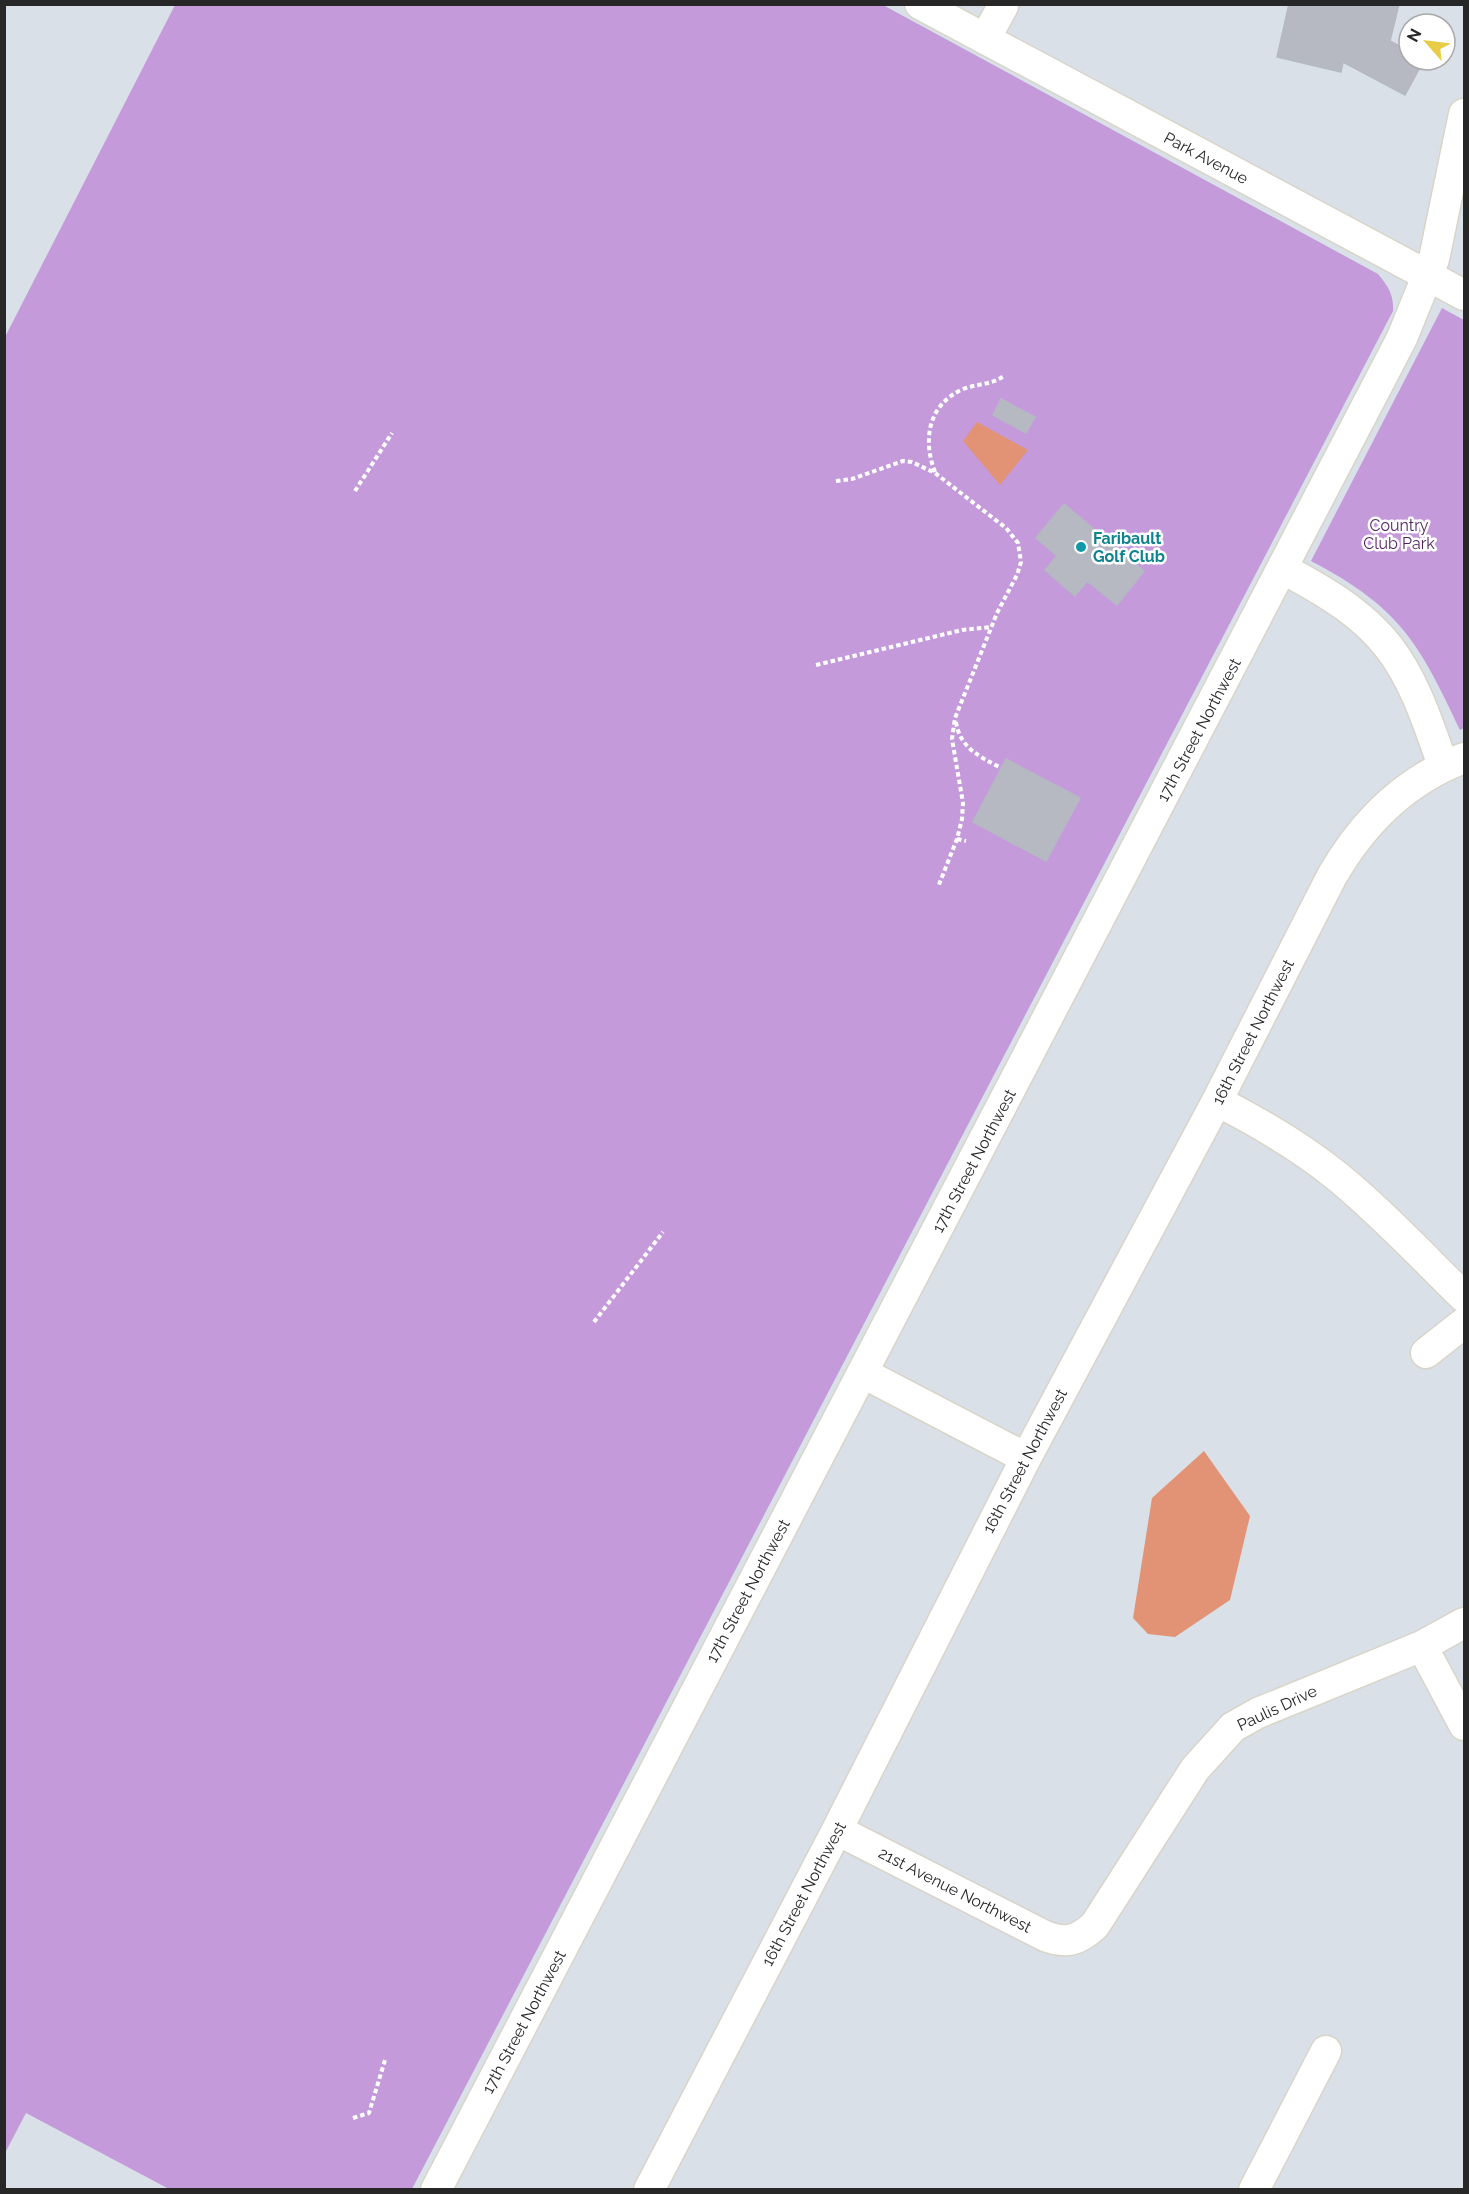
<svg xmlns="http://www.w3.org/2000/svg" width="1469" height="2194" viewBox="0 0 1469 2194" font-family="Raleway,sans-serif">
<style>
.green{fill:#c59adb}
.water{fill:#e29375}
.building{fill:#b6b9c1;stroke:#b4b9c3;stroke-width:1.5}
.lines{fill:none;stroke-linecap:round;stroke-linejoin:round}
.minor-casing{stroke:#d8d5c8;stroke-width:33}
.path{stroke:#fff;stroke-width:4;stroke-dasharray:4.5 3;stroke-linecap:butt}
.minor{stroke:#fff;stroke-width:30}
.culture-dot{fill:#0f9aa8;stroke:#fff;stroke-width:2}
.labels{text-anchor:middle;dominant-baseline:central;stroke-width:5;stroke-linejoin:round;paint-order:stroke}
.street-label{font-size:16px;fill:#272727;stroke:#fff}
.park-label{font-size:16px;fill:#501f5c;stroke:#fff}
.culture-label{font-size:16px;font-weight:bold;fill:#0d838f;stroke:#fff;text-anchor:start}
</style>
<rect width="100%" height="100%" fill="#d9e0e8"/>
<path class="green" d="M175,5H883L1378,274C1388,286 1394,295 1393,311L412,2189H169L26,2113L5,2153V337Z
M1442,308L1464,320V728L1460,730C1419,642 1399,607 1311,561Z"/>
<path class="water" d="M977,422L1028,450L1000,485L963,441Z
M1204,1451L1250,1516L1230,1600L1175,1637L1148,1634L1133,1618L1152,1498Z"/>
<path class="building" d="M1289,4H1399L1390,41L1409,51V60H1424L1405,95L1343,62L1341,72L1277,57Z
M1001,399L1035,417L1026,433L993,415Z
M1064,504L1144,571L1117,605L1087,581L1075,596L1045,570L1057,556L1036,538Z
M1006,759L1080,798L1046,861L973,822Z"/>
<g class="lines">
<defs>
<path id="minor" d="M920,4L1464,295
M986,37L1003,6
M1283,569C1388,624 1406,656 1443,766
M1217,1101C1260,1123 1301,1147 1338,1177C1383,1214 1423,1257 1464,1297
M1426,1353L1464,1323
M863,1373L1026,1458
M1422,1646L1464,1725
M837,1830L1045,1936C1066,1944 1078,1941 1095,1925L1195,1769L1233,1727L1258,1713L1422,1646L1464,1623
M436,2190L1402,338L1434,259L1464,114
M649,2190L837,1830L1026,1458L1217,1101L1332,876C1363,822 1405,780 1464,758
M1254,2190L1326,2051"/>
</defs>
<use href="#minor" class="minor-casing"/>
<path class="path" d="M935,472C923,442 927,406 961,390C976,383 991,386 1005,375
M836,481L852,479L903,461L912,462L935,473L1006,528L1018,543L1021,562L1017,575L997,613L955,718L952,739L963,803L962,819L957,839L938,887
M355,491L392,433
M816,665L962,630L991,627
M956,722C960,748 979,756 1001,768
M957,839L966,841
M594,1322L663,1232
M353,2118L369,2113L385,2060"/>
<use href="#minor" class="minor"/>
</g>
<circle class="culture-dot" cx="1081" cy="547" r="6"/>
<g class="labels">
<g class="street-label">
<text transform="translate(1206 158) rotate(28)">Park Avenue</text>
<text transform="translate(1199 730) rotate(-62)">17th Street Northwest</text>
<text transform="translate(1253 1032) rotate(-63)">16th Street Northwest</text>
<text transform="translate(974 1161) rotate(-62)">17th Street Northwest</text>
<text transform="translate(1025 1461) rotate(-62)">16th Street Northwest</text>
<text transform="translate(748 1591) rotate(-62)">17th Street Northwest</text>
<text transform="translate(1277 1708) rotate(-25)">Paulis Drive</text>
<text transform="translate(955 1890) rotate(27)">21st Avenue Northwest</text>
<text transform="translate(804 1894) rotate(-62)">16th Street Northwest</text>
<text transform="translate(524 2022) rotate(-62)">17th Street Northwest</text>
</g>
<g class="park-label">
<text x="1399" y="525">Country<tspan x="1399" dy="18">Club Park</tspan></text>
</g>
<g class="culture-label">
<text x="1093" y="538">Faribault<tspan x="1093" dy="18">Golf Club</tspan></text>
</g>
</g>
<rect width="1469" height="2194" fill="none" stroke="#272727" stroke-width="12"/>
<g transform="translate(1427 42) rotate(298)"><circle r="28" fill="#ffffff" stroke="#a9a9a9" stroke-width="1.5"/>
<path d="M0-4.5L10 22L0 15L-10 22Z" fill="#e8cc46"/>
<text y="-9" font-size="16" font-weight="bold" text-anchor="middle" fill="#272727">N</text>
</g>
</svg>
